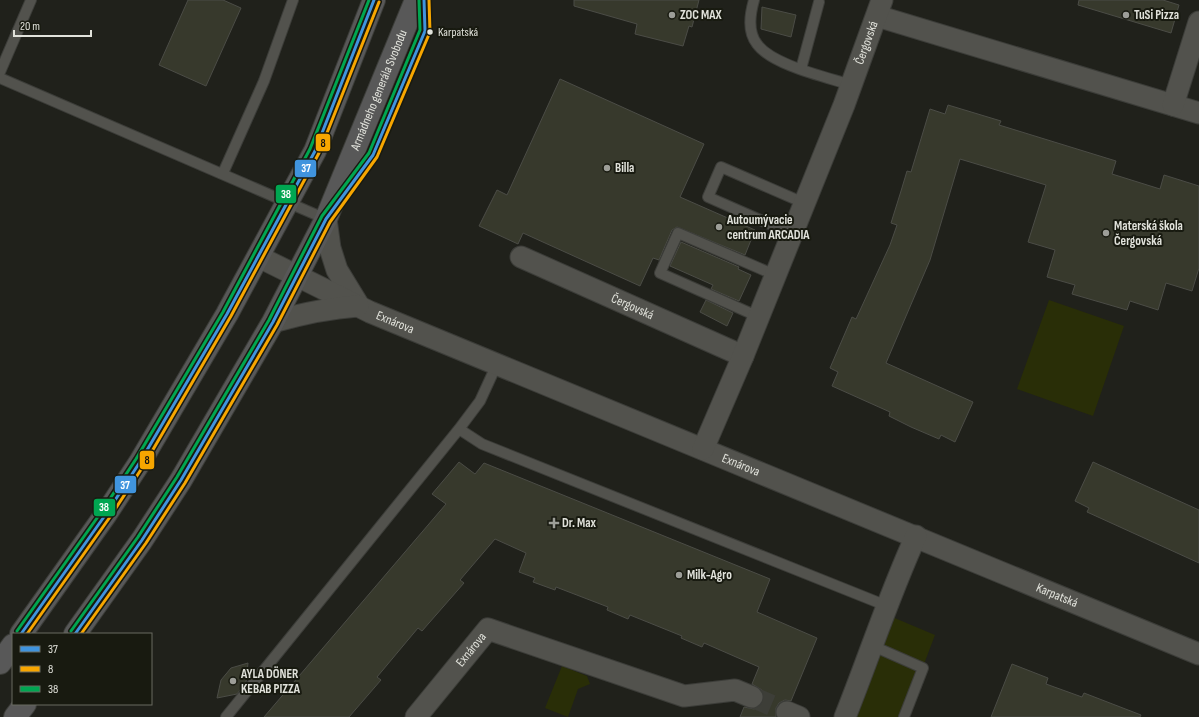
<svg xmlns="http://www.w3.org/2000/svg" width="1199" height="717" viewBox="0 0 1199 717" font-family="'Sofia Sans Condensed',sans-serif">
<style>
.green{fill:#292e07}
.building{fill:#37392c;stroke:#4b4c46}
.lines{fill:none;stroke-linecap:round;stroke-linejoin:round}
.minor-tunnel{stroke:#3d3e38;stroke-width:21;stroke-dasharray:21 10;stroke-linecap:butt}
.service-casing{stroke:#3c3d39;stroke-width:12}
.minor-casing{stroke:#3c3d39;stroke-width:23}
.primary-casing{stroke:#3c3d39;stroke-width:24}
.service{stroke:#52524d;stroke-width:10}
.minor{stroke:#52524d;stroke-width:21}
.primary{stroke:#585858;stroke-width:22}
.bus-1-casing{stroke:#181a10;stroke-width:6}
.bus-2-casing{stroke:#181a10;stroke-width:6}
.bus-3-casing{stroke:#181a10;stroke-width:6}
.bus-1{stroke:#4094de;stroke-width:3}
.bus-2{stroke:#f7a600;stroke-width:3}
.bus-3{stroke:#00a651;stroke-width:3}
.poi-dot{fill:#9d9e98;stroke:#181a10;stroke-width:1.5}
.bus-dot{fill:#e1e2db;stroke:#181a10;stroke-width:1.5}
.labels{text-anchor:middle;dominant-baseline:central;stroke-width:4;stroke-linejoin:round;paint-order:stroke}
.bus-label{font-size:12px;fill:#e1e2db;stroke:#181a10;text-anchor:start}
.poi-label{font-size:13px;font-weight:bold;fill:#e1e2db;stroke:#181a10;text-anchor:start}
.street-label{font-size:13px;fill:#e1e2db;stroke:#181a10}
.line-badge{stroke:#181a10;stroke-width:1.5}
.badge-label{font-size:11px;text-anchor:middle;font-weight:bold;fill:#fff}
.pale-badge-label{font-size:11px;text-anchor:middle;font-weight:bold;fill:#111}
</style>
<rect width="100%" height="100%" fill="#20211b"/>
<path class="green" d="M1049,300L1124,326L1093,416L1017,389Z
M878,611L935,635L904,717H836Z
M562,666L587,676L590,684L578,689L568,717L545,708Z"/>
<path class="building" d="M188,0H223L241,8L206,86L159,65Z
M574,0H699L692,27L689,26L683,46L635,34L637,24L574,6Z
M1079,0H1163L1179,5L1171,33L1078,5Z
M762,7L796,15L791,37L761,29Z
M560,79L704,144L680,197L755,230L745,255L677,227L672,230L659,260L653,258L640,286L523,233L518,244L479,226L497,190L507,195Z
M948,105L1001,121L999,125L1116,161L1112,174L1160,189L1164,175L1199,186V268L1192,291L1166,283L1158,310L1130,301L1127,310L1072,294L1075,285L1047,277L1055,250L1028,242L1046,185L960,159L930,260L886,363L973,402L955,442L941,435L939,439L911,427L889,416L890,412L832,386L838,372L830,368L852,317L856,319L890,245L897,225L891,223L901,191L907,171L911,172L930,109L945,114Z
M681,242L739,267L738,269L751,275L739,301L711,289L713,285L670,266Z
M706,300L733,313L727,326L700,312Z
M459,462L475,474L484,463L770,579L757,612L817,638L791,701L785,700L779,703L776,708V717H740L744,707L754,709L760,706L763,701L764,695L762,690L752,684L759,667L704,643L702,647L681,638L682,636L630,615L628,619L607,610L608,607L556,587L555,590L533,582L535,578L519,572L526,553L495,539L460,580L464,583L422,631L418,628L377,677L381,680L349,717H264L446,504L432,494Z
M1093,462L1199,510V563L1087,512L1089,508L1075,501Z
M248,663L246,682L237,694L217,698L221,680L231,668Z
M1012,664L1048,678L1046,684L1082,697L1084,693L1141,715L1140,717H991Z"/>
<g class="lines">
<path class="minor-tunnel" d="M752,697L787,712"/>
<defs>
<path id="service" d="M754,0C750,14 747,31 757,44C772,65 826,77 851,85
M801,69L819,2
M0,72L31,0
M0,78L326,219L328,216
M223,173L264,81L293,0
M345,192L373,155L425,31L424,0
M792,234L708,197L721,167L804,203
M759,317L660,273L678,233L775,275
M459,429L482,444L887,606
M873,646L923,668L904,717
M226,717L459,429L480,401L497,364"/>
<g id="minor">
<path d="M877,16L1199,113"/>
<path d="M1173,105L1199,22"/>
<path d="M326,219L330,248L337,270L359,306"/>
<path id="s1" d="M259,257L370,312L1199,654"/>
<path id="s2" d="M521,257L743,356"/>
<path d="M273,322C301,314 328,308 358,306"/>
<path id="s3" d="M703,449L743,356L844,105L882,0"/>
<path d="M787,712L799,717"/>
<path id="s4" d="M416,717L488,629L684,696L735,690L752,697"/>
<path d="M845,717C869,657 889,595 916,536"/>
</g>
<g id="primary">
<path d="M21,634L106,514L140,462L227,314L315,151L374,0"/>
<path id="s5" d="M75,634L142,540L181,480L273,322L326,219L416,0"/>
<path d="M0,663L13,645"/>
<path d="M15,717L25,704"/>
</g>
</defs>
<use href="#service" class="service-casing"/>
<use href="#minor" class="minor-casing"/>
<use href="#primary" class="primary-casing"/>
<use href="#service" class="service"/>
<use href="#minor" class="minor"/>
<use href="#primary" class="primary"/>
<defs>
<path id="bus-1" d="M21,634L106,514L140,462L227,314L315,151L374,0
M75,634L142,540L181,480L273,322L326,219L373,155L425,31L424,0"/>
<path id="bus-2" d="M27,634L110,517L144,465L231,316L319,153L379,2
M81,634L146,543L185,483L277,325L330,222L377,157L430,32L429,0"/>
<path id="bus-3" d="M17,631L102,511L136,459L223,312L310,149L369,0
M71,631L138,537L177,477L269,320L322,216L369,153L420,30L419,0"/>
</defs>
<use href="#bus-1" class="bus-1-casing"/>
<use href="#bus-2" class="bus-2-casing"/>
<use href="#bus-3" class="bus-3-casing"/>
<use href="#bus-1" class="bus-1"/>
<use href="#bus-2" class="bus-2"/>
<use href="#bus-3" class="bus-3"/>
</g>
<g class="poi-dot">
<circle cx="672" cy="15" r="4"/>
<circle cx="1126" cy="15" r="4"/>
<circle cx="607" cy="168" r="4"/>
<circle cx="719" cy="227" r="4"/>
<circle cx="1106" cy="233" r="4"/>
<path d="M552 517h4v4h4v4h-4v4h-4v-4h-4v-4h4z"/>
<circle cx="679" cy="575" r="4"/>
<circle cx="233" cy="681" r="4"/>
</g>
<circle class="bus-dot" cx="430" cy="32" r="3.5"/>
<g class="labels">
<g class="bus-label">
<text x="438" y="32">Karpatská</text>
</g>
<g class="poi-label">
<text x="680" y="15">ZOC MAX</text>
<text x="1134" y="15">TuSi Pizza</text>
<text x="615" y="168">Billa</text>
<text x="727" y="220">Autoumývacie<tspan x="727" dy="15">centrum ARCADIA</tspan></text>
<text x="1114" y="226">Materská škola<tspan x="1114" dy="15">Čergovská</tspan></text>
<text x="562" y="523">Dr. Max</text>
<text x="687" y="575">Milk-Agro</text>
<text x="241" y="674">AYLA DÖNER<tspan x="241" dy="15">KEBAB PIZZA</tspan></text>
</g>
<g class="street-label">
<text stroke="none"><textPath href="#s3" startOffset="438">Čergovská</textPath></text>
<text stroke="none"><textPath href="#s5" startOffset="625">Armádneho generála Svobodu</textPath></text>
<text stroke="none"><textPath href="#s2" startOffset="122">Čergovská</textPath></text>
<text stroke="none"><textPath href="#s1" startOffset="151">Exnárova</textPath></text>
<text stroke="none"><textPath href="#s1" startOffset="525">Exnárova</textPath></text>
<text stroke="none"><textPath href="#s1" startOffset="867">Karpatská</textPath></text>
<text stroke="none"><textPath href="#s4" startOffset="87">Exnárova</textPath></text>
</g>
</g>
<g class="line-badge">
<rect x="315" y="133" width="16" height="19" rx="4" fill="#f7a600"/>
<rect x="294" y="159" width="23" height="19" rx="4" fill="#4094de"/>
<rect x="275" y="184" width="22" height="20" rx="4" fill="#00a651"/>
<rect x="139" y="450" width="16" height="20" rx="4" fill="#f7a600"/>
<rect x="114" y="475" width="23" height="19" rx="4" fill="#4094de"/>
<rect x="93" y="498" width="23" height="19" rx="4" fill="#00a651"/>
</g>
<g class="badge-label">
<text x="306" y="172">37</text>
<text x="286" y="198">38</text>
<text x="125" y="489">37</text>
<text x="104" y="511">38</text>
</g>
<g class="pale-badge-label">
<text x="323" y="147">8</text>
<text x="147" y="464">8</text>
</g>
<rect x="12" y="633" width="140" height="72" fill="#181a10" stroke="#686a61"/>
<rect x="20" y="646" width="20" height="6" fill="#4094de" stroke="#686a61"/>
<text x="48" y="653" font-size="12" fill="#e1e2db">37</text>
<rect x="20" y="666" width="20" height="6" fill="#f7a600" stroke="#686a61"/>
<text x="48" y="673" font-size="12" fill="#e1e2db">8</text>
<rect x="20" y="686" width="20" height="6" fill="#00a651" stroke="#686a61"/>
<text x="48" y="693" font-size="12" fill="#e1e2db">38</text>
<path d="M14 30v6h77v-6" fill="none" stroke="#e1e2db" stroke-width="2"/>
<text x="20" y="30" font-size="12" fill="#e1e2db" stroke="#181a10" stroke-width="3" paint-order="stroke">20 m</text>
</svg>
